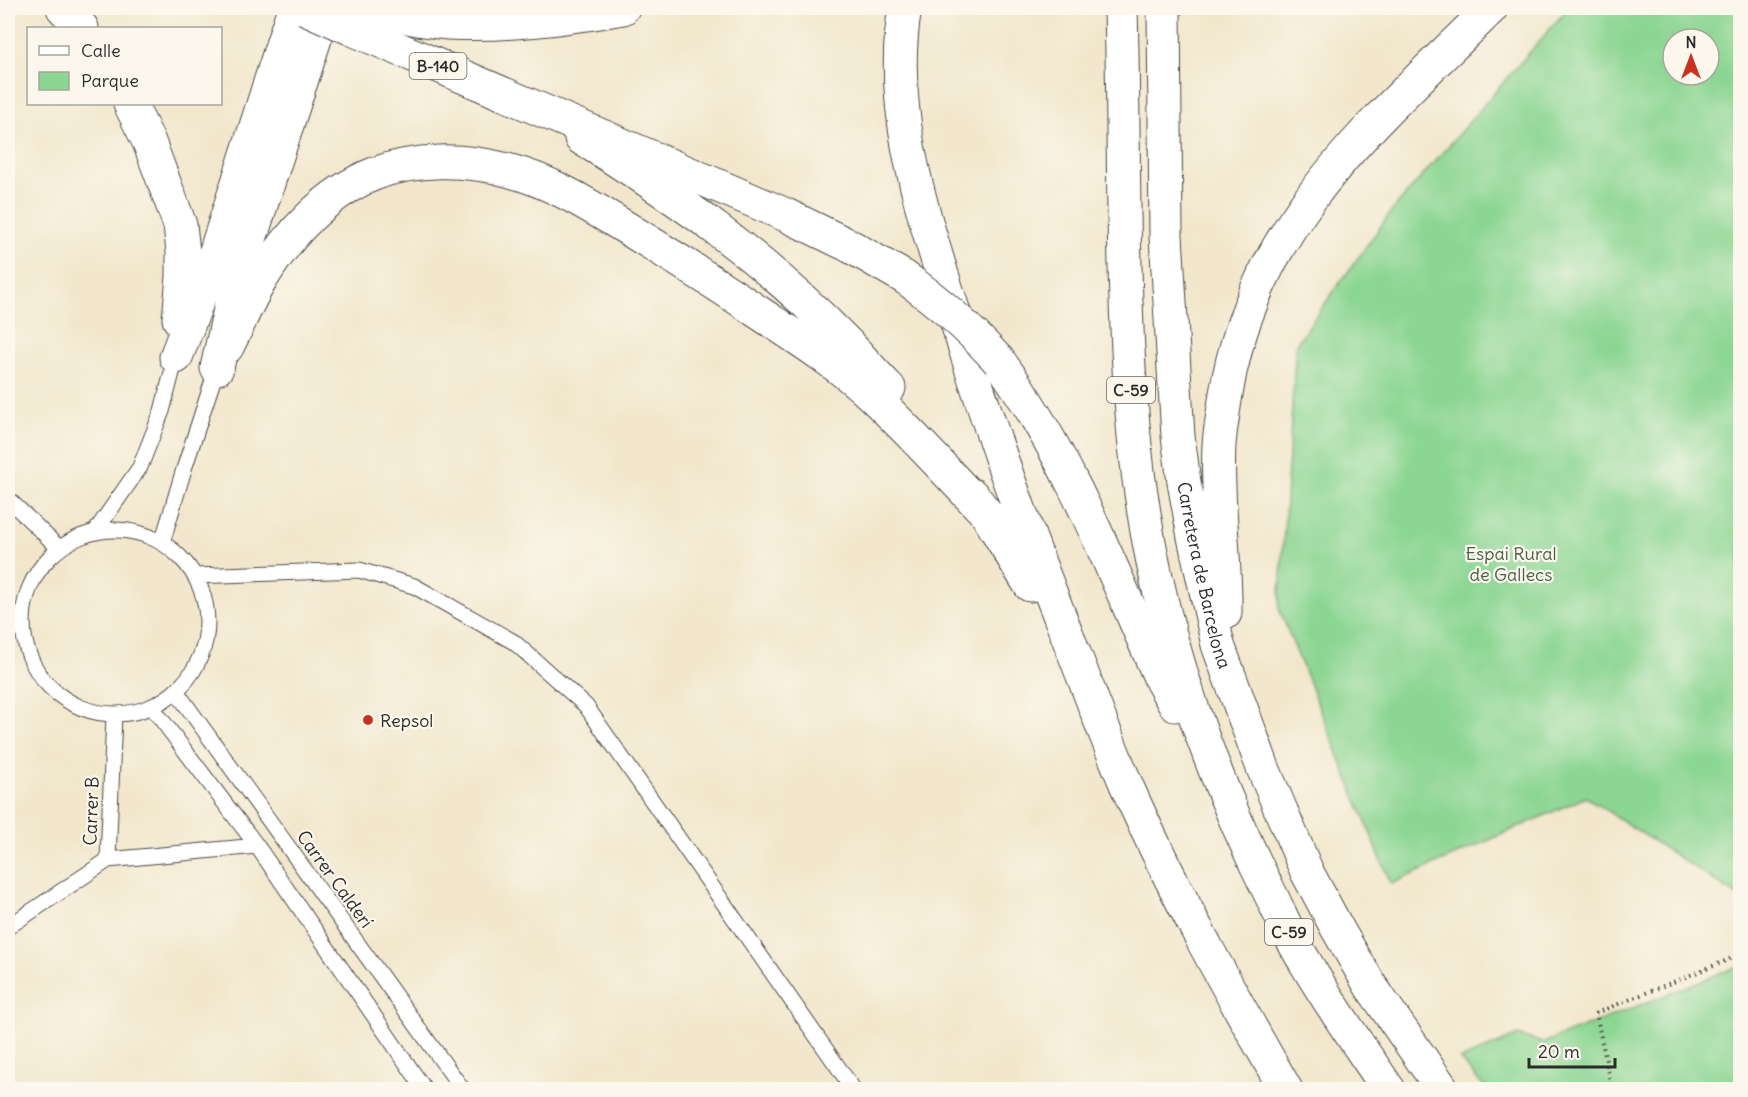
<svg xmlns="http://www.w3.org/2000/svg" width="1748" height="1097" viewBox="0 0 1748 1097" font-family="Delius,sans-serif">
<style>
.green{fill:#8cd693;stroke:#5c805f;stroke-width:1.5;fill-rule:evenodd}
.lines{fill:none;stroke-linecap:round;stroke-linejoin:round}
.lane-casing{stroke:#494743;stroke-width:17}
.secondary-casing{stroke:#494743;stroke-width:35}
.highway-casing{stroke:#494743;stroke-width:35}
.path{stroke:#494743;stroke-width:4;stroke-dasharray:1.5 4.5;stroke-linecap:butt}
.lane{stroke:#fff;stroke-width:15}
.secondary{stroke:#fff;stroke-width:33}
.highway{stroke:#fff;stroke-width:33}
.highway-bridge-casing{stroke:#494743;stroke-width:35;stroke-linecap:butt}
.highway-bridge{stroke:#fff;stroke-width:33}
.poi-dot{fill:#c8321e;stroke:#fbf7ec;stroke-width:2}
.labels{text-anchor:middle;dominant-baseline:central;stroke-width:4.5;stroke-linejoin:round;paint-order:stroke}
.shield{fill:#fbf7ec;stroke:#696865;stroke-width:1.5}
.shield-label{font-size:16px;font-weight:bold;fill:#2b2b2b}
.park-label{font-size:18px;fill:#485e4a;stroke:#fbf7ec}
.street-label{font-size:18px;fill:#2b2b2b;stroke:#fbf7ec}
.poi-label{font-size:18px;fill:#2b2b2b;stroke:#fbf7ec;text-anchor:start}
</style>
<rect width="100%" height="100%" fill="#fbf7ec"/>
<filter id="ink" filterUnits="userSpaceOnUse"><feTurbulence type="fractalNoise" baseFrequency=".0167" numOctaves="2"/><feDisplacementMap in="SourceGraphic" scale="12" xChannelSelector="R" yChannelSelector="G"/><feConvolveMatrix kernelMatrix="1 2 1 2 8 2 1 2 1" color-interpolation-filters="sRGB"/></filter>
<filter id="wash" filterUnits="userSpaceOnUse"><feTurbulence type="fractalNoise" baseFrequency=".008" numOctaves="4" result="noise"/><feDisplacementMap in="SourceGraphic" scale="24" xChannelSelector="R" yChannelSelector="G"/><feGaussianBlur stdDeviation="1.35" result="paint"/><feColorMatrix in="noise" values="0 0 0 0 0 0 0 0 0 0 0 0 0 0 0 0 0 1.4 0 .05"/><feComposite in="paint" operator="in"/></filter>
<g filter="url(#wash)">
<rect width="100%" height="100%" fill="#f2e7cc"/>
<path class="green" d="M1568,8H1740V900L1738,896L1586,797L1391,884L1279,609L1296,344L1391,212ZM1673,39H1709V75H1673Z
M1736,967H1740V1089H1486L1460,1060L1518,1035L1543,1043Z"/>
</g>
<g filter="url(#ink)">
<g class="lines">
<defs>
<path id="lane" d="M8,499L59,548
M23 622a92 92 0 1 1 184 0a92 92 0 1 1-184 0Z
M95,532L140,467L162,411L176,357
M162,543L184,469L217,368
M195,576L359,570L414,586L514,642L586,706L854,1090
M176,691L463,1090
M152,707L257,846L425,1090
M108,860L257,846
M8,927L108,860L114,715"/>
<path id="secondary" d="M63,8L82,28
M905,8C886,116 927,224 958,326C991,434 1029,540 1071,645C1090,693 1108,743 1129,791C1175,894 1230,992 1286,1090
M130,104L149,142L180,225L183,252V277L179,319
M581,138C674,195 765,259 842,338C858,354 873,372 889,388
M227,347C239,324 248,300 262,278C288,235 326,193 374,174C415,158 465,159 507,170C551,181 590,206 628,229C672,256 716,283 758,312C794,336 837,363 868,392C909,430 947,473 986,513
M176,357L212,263L294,8
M972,495L986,513L1030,585"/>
<g id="highway">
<path d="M366,8C393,14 420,21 448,23C507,26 565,18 623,8"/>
<path d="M1121,8C1125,150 1121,294 1134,436C1149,595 1197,747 1268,889C1280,913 1290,938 1304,960C1330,1005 1360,1047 1389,1090"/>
<path id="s1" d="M1164,8L1166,236L1178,436L1184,482L1194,537L1218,645L1263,768L1307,872L1337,928L1370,985L1443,1090"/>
<path d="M350,28L786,215L850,246L904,277"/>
<path d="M999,361C1070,458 1113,572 1162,682L1175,705"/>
<path d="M217,368L236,282L325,8"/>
<path d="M1225,613C1226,557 1216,501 1219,445C1220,430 1223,415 1225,400C1251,223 1372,126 1491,8"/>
</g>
</defs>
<use href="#lane" class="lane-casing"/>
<use href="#secondary" class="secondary-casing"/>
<use href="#highway" class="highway-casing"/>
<path class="path" d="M1612,1090L1596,1013L1740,955"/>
<use href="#lane" class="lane"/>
<use href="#secondary" class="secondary"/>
<use href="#highway" class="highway"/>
<defs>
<path id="highway-bridge" d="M305,8L350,28
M904,277C940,302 969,328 999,361"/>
</defs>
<use href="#highway-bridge" class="highway-bridge-casing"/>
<use href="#highway-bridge" class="highway-bridge"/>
</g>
</g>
<circle class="poi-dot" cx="368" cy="720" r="6"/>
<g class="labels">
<g class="shield">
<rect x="409.5" y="53" width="57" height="26" rx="4.5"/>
<rect x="1107" y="377" width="48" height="26" rx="4.5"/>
<rect x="1265" y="919" width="48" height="26" rx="4.5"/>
</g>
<g class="shield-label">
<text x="438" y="66">B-140</text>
<text x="1131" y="390">C-59</text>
<text x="1289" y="932">C-59</text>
</g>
<g class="park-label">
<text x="1511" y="553">Espai Rural<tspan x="1511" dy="21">de Gallecs</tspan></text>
</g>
<g class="street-label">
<text stroke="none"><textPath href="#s1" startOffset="570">Carretera de Barcelona</textPath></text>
<text transform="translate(91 811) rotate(-88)">Carrer B</text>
<text transform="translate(335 879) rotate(54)">Carrer Calderí</text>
</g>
<g class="poi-label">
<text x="380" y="720">Repsol</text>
</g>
</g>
<rect width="1748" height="1097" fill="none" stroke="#fbf7ec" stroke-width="30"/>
<rect x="27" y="27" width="195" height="78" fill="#fbf7ec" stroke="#a8a59f" stroke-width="1.5"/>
<rect x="39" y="46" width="30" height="9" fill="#ffffff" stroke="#a8a59f" stroke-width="1.5"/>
<text x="81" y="57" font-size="18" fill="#2b2b2b">Calle</text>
<rect x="39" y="72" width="30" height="18" fill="#8cd693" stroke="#a8a59f" stroke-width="1.5"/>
<text x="81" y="87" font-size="18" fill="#2b2b2b">Parque</text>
<g transform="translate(1691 57)"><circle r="28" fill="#fbf7ec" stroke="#a8a59f" stroke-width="1.5"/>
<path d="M0-4.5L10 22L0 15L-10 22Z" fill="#c8321e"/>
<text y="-9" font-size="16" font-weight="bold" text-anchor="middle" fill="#2b2b2b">N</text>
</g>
<path d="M1529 1058v9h86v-9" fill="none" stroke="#2b2b2b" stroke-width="3"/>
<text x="1538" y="1058" font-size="18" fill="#2b2b2b" stroke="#fbf7ec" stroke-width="4.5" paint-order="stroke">20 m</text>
</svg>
